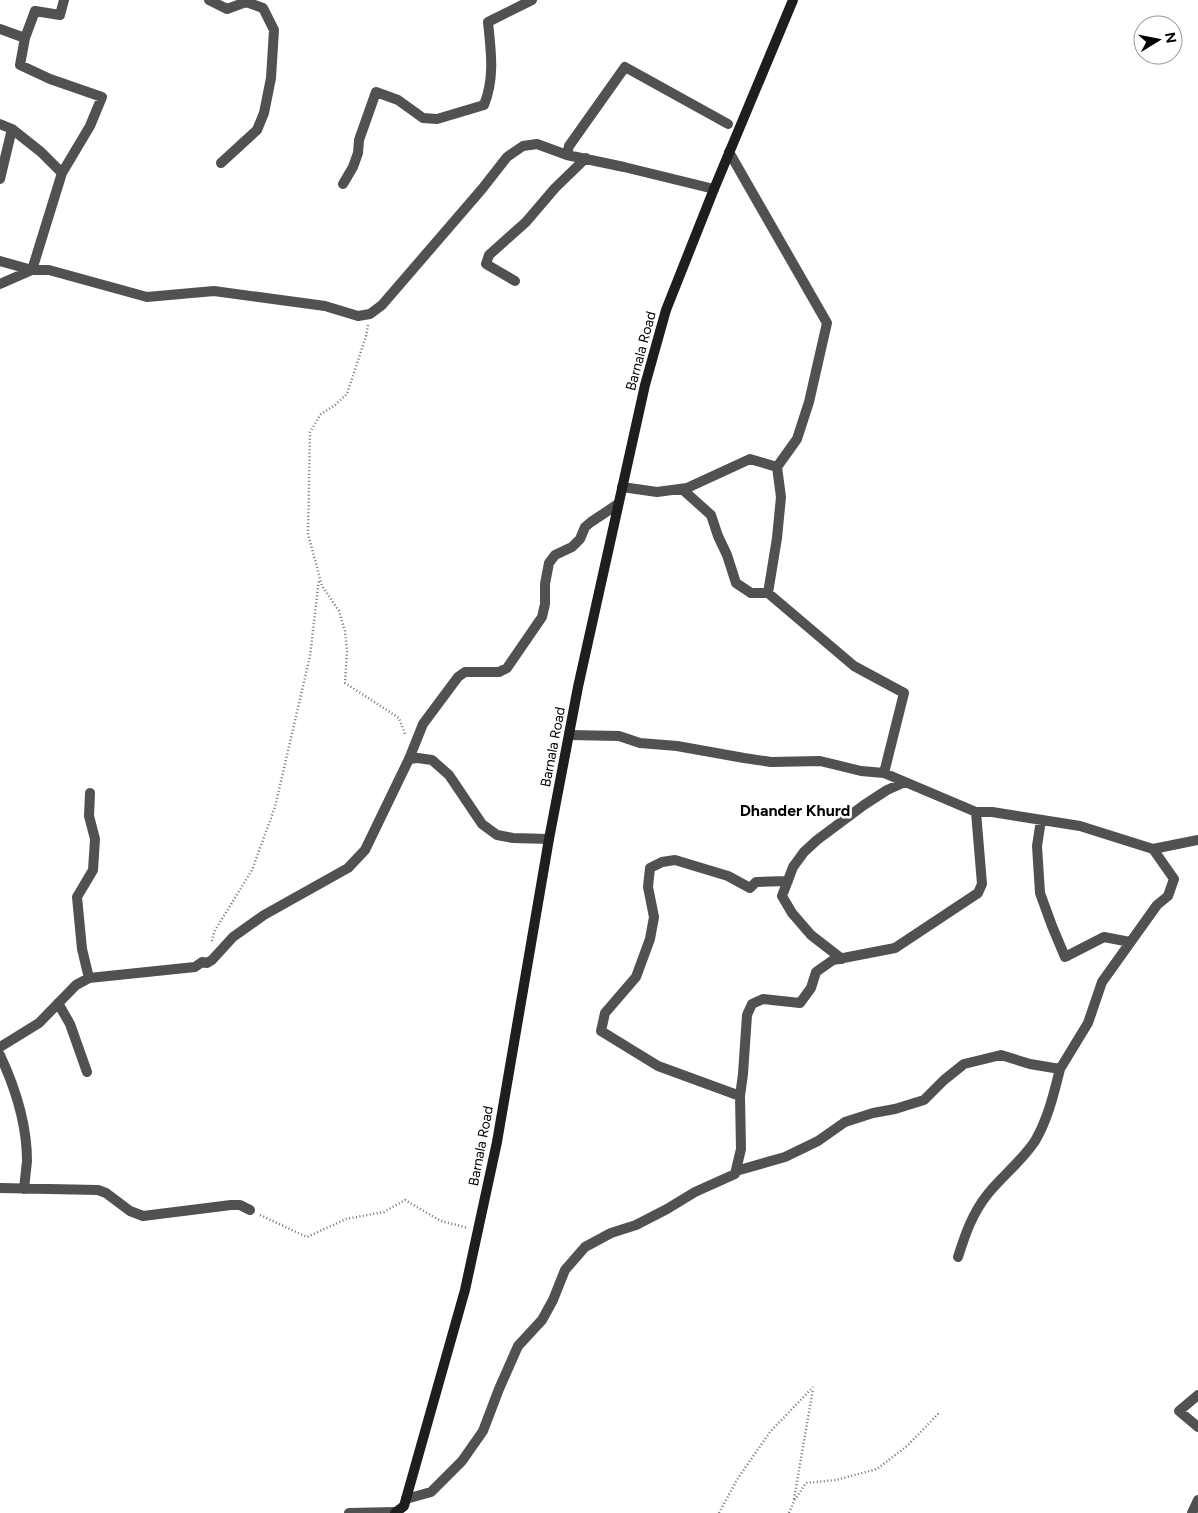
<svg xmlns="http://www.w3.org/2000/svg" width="1198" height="1513" viewBox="0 0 1198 1513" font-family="Figtree,sans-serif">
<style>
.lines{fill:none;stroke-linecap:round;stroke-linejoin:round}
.path{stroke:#737373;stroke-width:2.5;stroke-dasharray:1 2.5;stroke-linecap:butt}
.minor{stroke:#515151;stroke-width:10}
.secondary{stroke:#1e1e1e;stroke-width:10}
.labels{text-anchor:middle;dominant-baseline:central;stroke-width:5;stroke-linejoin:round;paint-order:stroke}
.street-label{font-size:14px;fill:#000;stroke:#fff}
.quarter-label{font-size:16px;font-weight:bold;fill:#000;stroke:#fff}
</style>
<rect width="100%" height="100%" fill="#fff"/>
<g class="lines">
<path class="path" d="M368,325L366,336L347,394L335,405L321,414L310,432L308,534L322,586L339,611L345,631L347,652L345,683L399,718L405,734
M212,941L214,932L252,870L275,807L310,656L319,579
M260,1215L307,1237L346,1219L384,1212L405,1200L441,1221L468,1228
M794,1499L813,1389
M719,1513L738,1478L770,1432L813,1387
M789,1513L794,1501L806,1483L836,1480L877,1469L907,1446L939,1413"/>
<path class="minor" d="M209,0L227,9L246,2L263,8L274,30L271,78L264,113L257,130L221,163
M0,29L25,38
M0,124L12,129
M567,155L569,146L625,67L728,124
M0,179L12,129L41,152L62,173
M343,184L353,167L358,153L359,140L376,92L398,100L423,118L437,119L484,105C495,78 491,51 488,22L532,0
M0,261L32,270L62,173L90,126L102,97L50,79L20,65L25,38L35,11L60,15L64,0
M515,281L486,264L489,255L526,222L555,188L586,158
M0,284L32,270H49L147,297L214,291L325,306L358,316L370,314L382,305L482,189L507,157L523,146L537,144L567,155L624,167L714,189
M622,487L657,492L687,488L750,459L777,467
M682,489L711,515L718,536L727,555L736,583L751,593H768
M569,735L619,736L640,743L677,746L744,758L771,762L820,761L861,771L884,773
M409,759L418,758L432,760L449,775L482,824L497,835L513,838L549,839
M976,812H992L1080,826L1153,849
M1041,820L1037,846L1040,893L1052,926L1065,957L1104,937L1130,942
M842,959L811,935L792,913L782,896L793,867L804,852L817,840L864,805L887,790L905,782
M89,978L82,949L77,897L93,870L95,839L89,816L90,793
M58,1003L70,1024L87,1072
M0,1047L39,1023L76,985L89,978L195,967L202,962L207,963L212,960L233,937L264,915L348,868L365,850L409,759L423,724L458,677L465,672H499L507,668L542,617L545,604V584L549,563L555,555L572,547L580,539L585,527L591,522L618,504
M0,1055C15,1087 27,1126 27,1161C26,1170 25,1180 24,1189
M740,1096L658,1066L601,1031L605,1013L636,977L650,939L654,917L648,887L650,868L662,862L675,860L728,876L750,888L756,882L788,881
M736,1171L785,1157L818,1141L845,1122L873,1113L895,1109L924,1100L944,1080L964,1064L1001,1055L1030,1064L1060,1069L1088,1023L1102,982L1157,905L1168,896L1174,879L1153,849L1198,840
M0,1188L98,1190L106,1193L130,1211L143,1216L231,1205H240L250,1210
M958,1257C965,1235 972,1214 987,1195C1002,1176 1022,1161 1035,1141C1048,1119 1054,1093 1060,1069
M1198,1395L1179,1411L1198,1427
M406,1499L431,1492L462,1461L483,1431L499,1389L518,1346L542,1320L553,1300L565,1270L585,1247L611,1233L636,1225L667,1209L695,1192L735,1174L741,1149L740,1096L743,1074L747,1015L752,1004L763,999L800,1003L811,988L816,972L833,960L895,948L978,893L982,884L976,812L884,773L904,693L854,666L768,593L777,538L781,497L777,467L797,439L809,402L827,323L729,152
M349,1513L395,1512
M1192,1513L1198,1500"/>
<path class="secondary" d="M395,1513L404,1506L465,1290L497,1142L549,839L578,687L645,385L666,310L714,189L793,0"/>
</g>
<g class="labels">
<g class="street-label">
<text transform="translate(641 351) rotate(-75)">Barnala Road</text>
<text transform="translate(553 747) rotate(-79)">Barnala Road</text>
<text transform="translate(481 1146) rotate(-79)">Barnala Road</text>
</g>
<g class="quarter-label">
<text x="795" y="810">Dhander Khurd</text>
</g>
</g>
<g transform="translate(1158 40) rotate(80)"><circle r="24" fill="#ffffff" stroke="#999999"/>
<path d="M0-4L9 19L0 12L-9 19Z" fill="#000000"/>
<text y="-8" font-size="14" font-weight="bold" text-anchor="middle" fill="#000000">N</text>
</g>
</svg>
